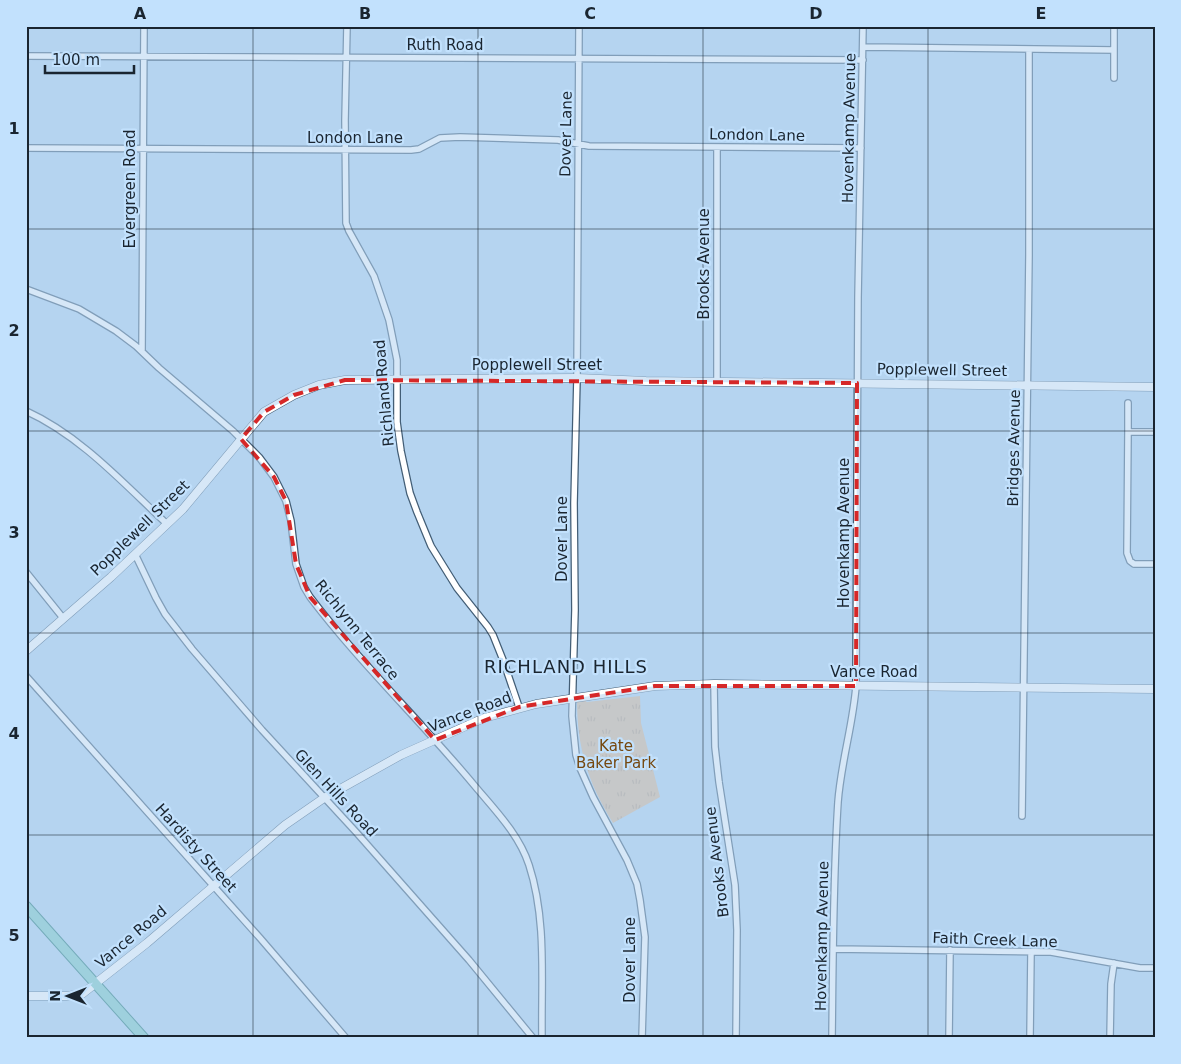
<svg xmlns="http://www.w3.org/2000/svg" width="1181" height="1064" viewBox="0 0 1181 1064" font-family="'DejaVu Sans',sans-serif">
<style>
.park{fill:url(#park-tufts)}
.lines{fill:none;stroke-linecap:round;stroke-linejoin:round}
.street-casing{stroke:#435e76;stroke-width:8}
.secondary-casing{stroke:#435e76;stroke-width:9}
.primary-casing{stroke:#297c79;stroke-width:11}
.street{stroke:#fff;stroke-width:5.5}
.secondary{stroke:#fff;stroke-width:8}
.primary{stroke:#83cdc6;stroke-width:9}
.marked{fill:none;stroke:#d62828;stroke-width:4;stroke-dasharray:10 6;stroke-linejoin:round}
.grid{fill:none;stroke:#1a2530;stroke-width:1;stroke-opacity:0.55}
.labels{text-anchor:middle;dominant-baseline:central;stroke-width:4.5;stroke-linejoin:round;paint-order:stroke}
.street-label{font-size:15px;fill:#1a2530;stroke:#c2e1fd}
.park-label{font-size:15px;fill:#754810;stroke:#c2e1fd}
.quarter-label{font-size:18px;letter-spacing:1px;fill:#1a2530;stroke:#c2e1fd}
.neatline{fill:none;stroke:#1a2530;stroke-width:2}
.grid-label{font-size:16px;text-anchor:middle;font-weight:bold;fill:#1a2530}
</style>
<defs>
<pattern id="park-tufts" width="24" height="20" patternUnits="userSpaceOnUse" patternTransform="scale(1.25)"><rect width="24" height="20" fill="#dcba99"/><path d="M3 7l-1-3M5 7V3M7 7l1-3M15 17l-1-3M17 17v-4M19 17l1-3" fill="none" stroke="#bca084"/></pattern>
</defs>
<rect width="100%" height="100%" fill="#b5d4f0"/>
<path class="park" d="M640,696L641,723L660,797L613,823C588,783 577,748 577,700L583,699L587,702Z"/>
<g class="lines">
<defs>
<path id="street" d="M347,26L345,120L346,223L349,231L374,276L389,320L397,360V422L401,451L410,493L417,512L431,546L457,588L488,627L493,635L503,660L519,707
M579,26L577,378L574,503L575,610L572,716L576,755L580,768L593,797L627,860L637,884L640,900L645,937L642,1038
M1114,26V78
M863,47L1114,50
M26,56L863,60
M26,148L411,150L419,149L440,138L460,137L558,140L589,146L861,148
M26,289L79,309L116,331L136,346L159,368L233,431L259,457L274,477L286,501L291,521L296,564L304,587L310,597C360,663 421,721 474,785C494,809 519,834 529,865C547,920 541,981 542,1038
M142,351L144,26
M717,382V147
M1128,403V432H1155
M26,411C81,436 124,484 167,524
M1128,432L1127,553L1130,561L1134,564H1155
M135,554L156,598L165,614L192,649L262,730L356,832L469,960L533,1038
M26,572L63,618
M26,676L260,938L346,1038
M714,684L715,747L719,782L735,885L737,930L736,1038
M1022,816L1029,255V50
M833,949L1051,952L1140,968H1155
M832,1038C833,959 833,880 838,802C841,762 853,725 856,686L858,297L863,26
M949,1038L950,950
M1030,1038L1031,952
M1110,1038L1111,984L1114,963"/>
<path id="secondary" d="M26,651L111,577L183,509L264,412L294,395L319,385L345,380L577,378L646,381L1155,387
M26,996H66L82,994L147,943L285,825L324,798L401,755L484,718L536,704L655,686L714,684L1155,689"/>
<path id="primary" d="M26,906L144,1038"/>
</defs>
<use href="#street" class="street-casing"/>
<use href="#secondary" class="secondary-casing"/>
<use href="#primary" class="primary-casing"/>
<use href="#street" class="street"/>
<use href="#secondary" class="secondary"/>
<use href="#primary" class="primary"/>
</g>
<path d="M0 0H1181V1064H0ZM345,380L857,383L856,686H655L519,707L435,740L310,597L296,564L286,501L274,477L241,439L264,412L294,395Z" fill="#b5d4f0" fill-opacity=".55" fill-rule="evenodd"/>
<path class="marked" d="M345,380L857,383L856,686H655L519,707L435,740L310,597L296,564L286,501L274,477L241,439L264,412L294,395Z"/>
<path class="grid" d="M253,26V1038M478,26V1038M703,26V1038M928,26V1038M26,229H1155M26,431H1155M26,633H1155M26,835H1155"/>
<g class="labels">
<g class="street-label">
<text x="445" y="45">Ruth Road</text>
<text transform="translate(849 128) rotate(-89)">Hovenkamp Avenue</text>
<text transform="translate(566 134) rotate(-89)">Dover Lane</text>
<text transform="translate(757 135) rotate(1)">London Lane</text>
<text x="355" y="138">London Lane</text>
<text transform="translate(130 189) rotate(-90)">Evergreen Road</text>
<text transform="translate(704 264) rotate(-90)">Brooks Avenue</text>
<text x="537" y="365">Popplewell Street</text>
<text transform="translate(942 370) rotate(1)">Popplewell Street</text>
<text transform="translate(384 393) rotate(-95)">Richland Road</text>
<text transform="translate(1014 448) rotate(-89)">Bridges Avenue</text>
<text transform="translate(140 528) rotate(-44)">Popplewell Street</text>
<text transform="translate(844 533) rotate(-90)">Hovenkamp Avenue</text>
<text transform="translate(562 539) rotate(-90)">Dover Lane</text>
<text transform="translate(357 630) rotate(51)">Richlynn Terrace</text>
<text x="874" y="672">Vance Road</text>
<text transform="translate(470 712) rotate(-21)">Vance Road</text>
<text transform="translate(336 793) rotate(47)">Glen Hills Road</text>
<text transform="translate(196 848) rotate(48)">Hardisty Street</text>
<text transform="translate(717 862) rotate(-97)">Brooks Avenue</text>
<text transform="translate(822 936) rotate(-89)">Hovenkamp Avenue</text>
<text transform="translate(131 937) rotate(-40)">Vance Road</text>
<text transform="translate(995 940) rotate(2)">Faith Creek Lane</text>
<text transform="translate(630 960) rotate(-90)">Dover Lane</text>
</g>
<g class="park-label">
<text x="616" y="746">Kate<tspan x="616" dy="17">Baker Park</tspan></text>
</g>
<g class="quarter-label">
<text x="566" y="666">RICHLAND HILLS</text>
</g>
</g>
<rect width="1181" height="1064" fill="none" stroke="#c2e1fd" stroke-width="55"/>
<g transform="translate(68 996) rotate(270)" stroke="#c2e1fd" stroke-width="4" paint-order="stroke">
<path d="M0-4L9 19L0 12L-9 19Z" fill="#1a2530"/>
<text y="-8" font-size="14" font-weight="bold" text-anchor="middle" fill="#1a2530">N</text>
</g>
<path d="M45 65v8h89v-8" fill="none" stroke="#1a2530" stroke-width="2.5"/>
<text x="52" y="65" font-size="15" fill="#1a2530" stroke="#c2e1fd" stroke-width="4" paint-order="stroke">100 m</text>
<rect x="28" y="28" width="1126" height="1008" class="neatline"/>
<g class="grid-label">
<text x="140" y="19">A</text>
<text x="365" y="19">B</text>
<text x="590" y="19">C</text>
<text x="816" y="19">D</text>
<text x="1041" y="19">E</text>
<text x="14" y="134">1</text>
<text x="14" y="336">2</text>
<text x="14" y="538">3</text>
<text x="14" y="739">4</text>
<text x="14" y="941">5</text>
</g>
</svg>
